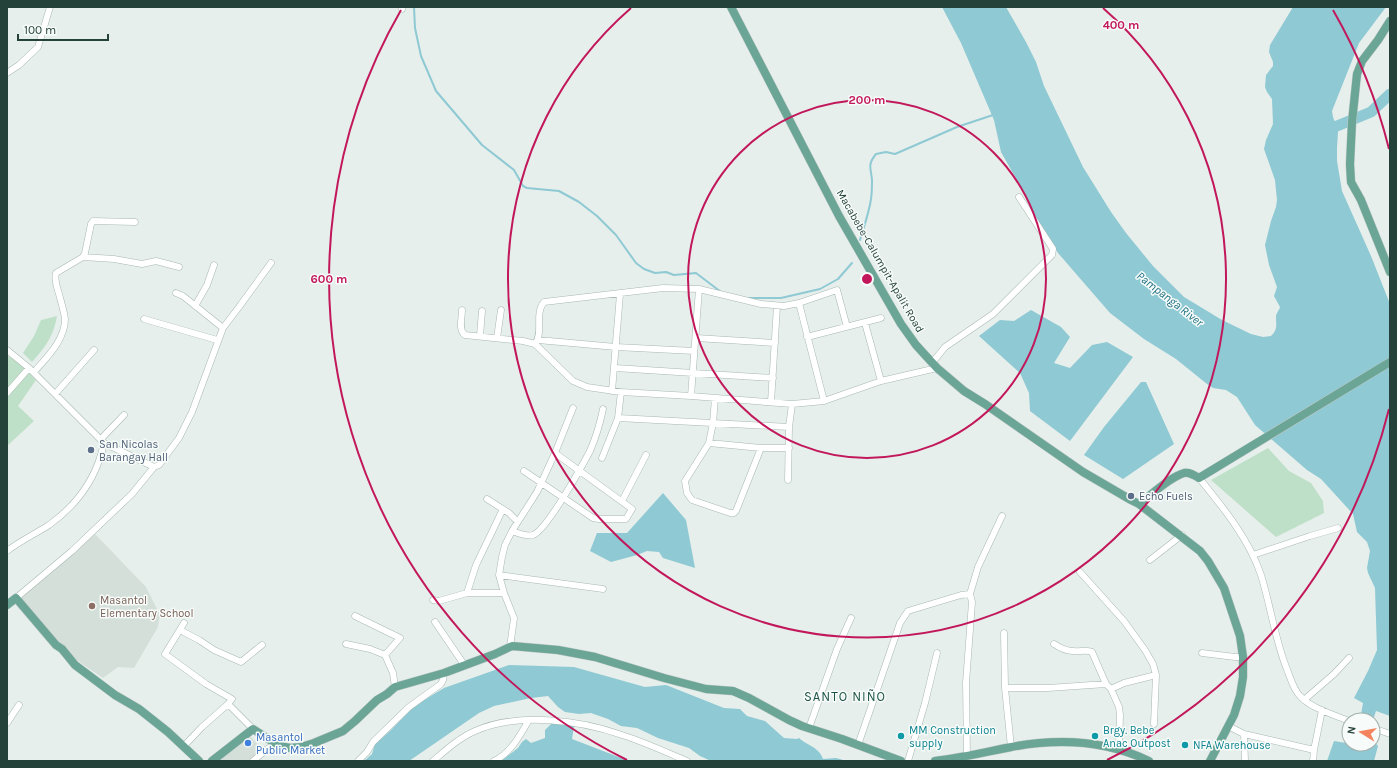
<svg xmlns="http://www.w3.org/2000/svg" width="1397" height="768" viewBox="0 0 1397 768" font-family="Karla,sans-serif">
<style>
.built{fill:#d4dfda}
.green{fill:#bfe0c8}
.water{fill:#8ec9d4}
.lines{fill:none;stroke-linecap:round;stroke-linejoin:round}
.stream{stroke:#8ec9d4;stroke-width:2}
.river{stroke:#8ec9d4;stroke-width:11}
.minor-casing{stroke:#a8b8b2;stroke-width:7}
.major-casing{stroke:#c2cac8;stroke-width:9}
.minor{stroke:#fff;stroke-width:6}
.major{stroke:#6aa596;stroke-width:8}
.ring{fill:none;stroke:#c2185b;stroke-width:2}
.service-dot{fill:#5c6f8a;stroke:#f7fbf9;stroke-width:1.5}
.education-dot{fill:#8d6e63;stroke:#f7fbf9;stroke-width:1.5}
.culture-dot{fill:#0f9aa8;stroke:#f7fbf9;stroke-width:1.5}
.shop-dot{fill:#3f7fe0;stroke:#f7fbf9;stroke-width:1.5}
.labels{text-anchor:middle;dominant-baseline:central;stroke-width:3;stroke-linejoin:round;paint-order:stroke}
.street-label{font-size:11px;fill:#24423a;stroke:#f7fbf9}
.service-label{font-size:11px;fill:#4e5e75;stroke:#f7fbf9;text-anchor:start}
.education-label{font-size:11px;fill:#785e54;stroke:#f7fbf9;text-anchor:start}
.culture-label{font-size:11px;fill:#0d838f;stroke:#f7fbf9;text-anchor:start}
.shop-label{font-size:11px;fill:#366cbe;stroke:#f7fbf9;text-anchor:start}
.water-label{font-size:12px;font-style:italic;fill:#1c6f80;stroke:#f7fbf9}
.quarter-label{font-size:13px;letter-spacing:1px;fill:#1f5548;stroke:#f7fbf9}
.centre{fill:#c2185b;stroke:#f7fbf9;stroke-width:2}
.ring-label{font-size:12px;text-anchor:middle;font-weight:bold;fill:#c2185b;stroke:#f7fbf9;stroke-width:3;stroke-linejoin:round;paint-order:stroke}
</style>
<rect width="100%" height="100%" fill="#e6efeb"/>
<path class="built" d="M95,534L146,587L160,615L158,627L134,668L118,667L103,678L72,657L21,598Z
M249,735L264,751L252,761H217Z"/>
<path class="green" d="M57,316C54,335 45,348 32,362L23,353L34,336L41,320Z
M7,356L16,360L36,380L18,406L34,421L7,446Z
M1268,448L1289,471L1311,483L1323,501L1324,513L1276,537L1211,480Z"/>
<path class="water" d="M942,7H1006L1026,42L1036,62L1044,86L1083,167L1111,212L1126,233L1153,266L1184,297L1222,320L1251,334L1263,337L1271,336C1278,329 1276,325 1276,317C1276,313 1279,311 1280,307L1274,296L1277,287L1269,265L1265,245L1271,221L1276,207L1277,200L1275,180L1264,149L1266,140L1273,124L1272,99L1267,92L1265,87L1266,75L1273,66V62L1269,52L1270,45L1293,7H1386L1359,43L1332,111L1333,117L1338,132L1337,148V161L1342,191L1371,256L1390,304V716L1376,711L1373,720H1360L1363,703L1354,698L1368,671L1377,650L1375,588L1368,573L1367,568L1370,551L1367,542L1357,532L1353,514L1321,479L1307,470L1255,425L1237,397L1226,390L1213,388L1207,384L1176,359L1144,339L1110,313L1058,253L1032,212L1026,196L1001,152L994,120L961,43Z
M1031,310L1061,327L1070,337L1054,363L1070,368L1092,345L1107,342L1133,357L1070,441L1030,411L1029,393L1020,373L979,336L1000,320L1014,321Z
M1141,382H1146L1174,444L1123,479L1084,455L1104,427Z
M663,493L686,520L695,568L663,558L659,552L647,551L637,555L611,562L590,551L597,533H627Z
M509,665L574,667L645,687L666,685L724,708L740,709L747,716L765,721L784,738L797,739L799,738C808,746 819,747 823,759L836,758L847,761H711L700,756L689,748L658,738L637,728L621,726L608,719L591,713L579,714L565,712L558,707L548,696L531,698L494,706L479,713L409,761H364L372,754L375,744L390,731L414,706L444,688Z
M552,723L574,726L572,739L629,761H501L518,748L522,742L526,739L531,743L545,738V730Z
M1373,740L1378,746L1374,761H1327L1334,741L1346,743L1349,741V744H1373Z"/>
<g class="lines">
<path class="stream" d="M414,7L415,28L421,56L436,91L482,145L514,170L523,186L527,188L559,191L579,202L597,216L616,235L636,263L644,269L655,273L666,272L674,275L696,273L721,292
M860,240C864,226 869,213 871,199C872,193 872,186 872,180C871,168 867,165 876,154L886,152L895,154L957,127L993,115
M746,298H781L820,289L838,279L852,263"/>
<path class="river" d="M1322,128L1337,126L1371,112L1390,94"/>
<defs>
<path id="minor" d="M402,9V7
M7,73L19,65L38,47L50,7
M83,257L114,259L142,264L156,261L179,267
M176,293L183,296L223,328
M799,303L824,401
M195,306L207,285L214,265
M462,310C462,318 458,330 465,335L523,341L535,344L573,381L587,387L621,392L691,396L792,404L824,401L881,381L937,368
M144,319L217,340
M865,323L881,381
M480,336L482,311
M807,337L881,318
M497,338L501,310
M696,338L775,343
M538,340L616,347L694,351
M535,344C544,332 534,314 544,302L663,288L699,289L761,304L784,306L799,303L837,290L847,327
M7,350L29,368L104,443L154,467
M932,363L945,347L993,314L1052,255L1053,249L1019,197
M615,368L773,378
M34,372C47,357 65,340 65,319C64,311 61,302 59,294C57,287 54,280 56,273L83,257L85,253L91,224L93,221L135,222
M612,391L620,294
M7,393L29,368
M56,393L94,350
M691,396L699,289
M715,398L713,423L709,443L685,481L687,493L692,500L730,513H734L736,511L761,448
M771,402L777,306
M618,418L789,427
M101,439L124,415
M709,443L761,448H789
M602,458L618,418L621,392
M524,471L593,518L599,519H626L632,509L555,453
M1199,478C1222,506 1249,539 1261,575C1271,607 1275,641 1288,672C1291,680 1294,690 1300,696C1310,708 1335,715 1349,721
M788,480L789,427L792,404
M487,499L509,513L517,521
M622,501L646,455
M512,531C518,533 526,537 533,535C547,530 582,466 590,451C596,437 600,424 603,409
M7,551C20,541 35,534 49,525C77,505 97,477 104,443
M1253,555L1310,536L1338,528
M1150,560L1182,535
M1080,572L1124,621L1145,650L1153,664L1156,675L1154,724
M499,575L603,589
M467,593H504
M16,598L72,551L132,494L154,467L159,465L179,438L192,412L223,328L239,307L271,263
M433,600L439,601L467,593L476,565L503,509
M355,616L400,638L385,655
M435,622L465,666
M184,623L165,654L206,684L232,699L228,704L253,729
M180,630L199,640L214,650L241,662L262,645
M1004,633L1005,688L1011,747
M346,644L370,649L385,655L393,673L395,687
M1054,644C1060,648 1066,651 1073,651C1080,652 1086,649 1092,652L1106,684L1111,689L1119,707L1120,715L1119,749
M510,647L514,618L504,593L499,575L502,557L505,545L512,531L537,492L555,453L573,408
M1202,653L1235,657H1243
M1005,688H1048L1106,684
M1111,689L1124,683L1156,675
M1304,700L1334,674L1349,658
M7,723L19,705
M1228,726L1244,734L1314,750L1322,710
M809,728L837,649L851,618
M1373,728L1390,734
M1244,734L1245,761
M858,745L900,623L908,611L961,595L970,594
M184,746L202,727L228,704
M967,756L966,683L972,602L970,594L978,567L1002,516
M253,761L267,749L276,744
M358,761L367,752L373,742L409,707L441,684L443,680L444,673
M433,761C446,750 459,738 475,731C517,712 580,720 622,735C644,742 666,752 687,761
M494,761C511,753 520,735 529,720
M908,761L925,703L937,653
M1313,761L1314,750"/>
<path id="major" d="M731,7L839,216L901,324L916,345L937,368L964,391L985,404L1083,472L1131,500L1139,504L1200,551L1208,561L1224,588L1240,636L1243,657V677L1240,696L1234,715L1210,761
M1390,21L1378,40L1362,61L1357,74L1352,122L1350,164L1351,182L1361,200L1390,272
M1139,504C1151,495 1170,477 1184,473C1189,472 1194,475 1199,478L1390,362
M7,605L16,598L56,645L62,649L75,665L115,695L139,709L168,732L199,761
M212,761L253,729L276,744L285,747L290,748L301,747L314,743L343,731L355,721L377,700L387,694L395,687L444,673L495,654L512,646L558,650L595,657L664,678L706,689L733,691L749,698L789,720L802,726L842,739L901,761
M935,761C961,758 986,752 1011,747C1059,738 1105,740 1149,761"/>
</defs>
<use href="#minor" class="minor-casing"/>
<use href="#major" class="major-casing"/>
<use href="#minor" class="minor"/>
<use href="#major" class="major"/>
</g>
<g class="ring">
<circle cx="867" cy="279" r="179"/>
<path d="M1103 8A359 359 0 1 1 631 8"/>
<path d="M1389 409A538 538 0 0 1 1107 760M627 760A538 538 0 0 1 401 10M1333 10A538 538 0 0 1 1389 149"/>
</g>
<g class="service-dot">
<circle cx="91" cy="450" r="4"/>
<circle cx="1131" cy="496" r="4"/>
</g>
<circle class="education-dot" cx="92" cy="606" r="4"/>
<g class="culture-dot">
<circle cx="901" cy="736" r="4"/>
<circle cx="1095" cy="736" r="4"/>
<circle cx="1185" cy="745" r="4"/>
</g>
<circle class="shop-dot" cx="248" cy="743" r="4"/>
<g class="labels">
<g class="street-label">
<text transform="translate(880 261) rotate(60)">Macabebe-Calumpit-Apalit Road</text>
</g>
<g class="service-label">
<text x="99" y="444">San Nicolas<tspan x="99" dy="13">Barangay Hall</tspan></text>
<text x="1139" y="496">Echo Fuels</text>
</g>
<g class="education-label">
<text x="100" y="600">Masantol<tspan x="100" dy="13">Elementary School</tspan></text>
</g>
<g class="culture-label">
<text x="909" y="730">MM Construction<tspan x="909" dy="13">supply</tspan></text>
<text x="1103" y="730">Brgy. Bebe<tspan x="1103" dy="13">Anac Outpost</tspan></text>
<text x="1193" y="745">NFA Warehouse</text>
</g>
<g class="shop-label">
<text x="256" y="737">Masantol<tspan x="256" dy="13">Public Market</tspan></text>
</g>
<g class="water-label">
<text transform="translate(1170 299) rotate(38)">Pampanga River</text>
</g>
<g class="quarter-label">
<text x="845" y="696">SANTO NIÑO</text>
</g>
</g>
<circle cx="867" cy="279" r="6" class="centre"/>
<g class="ring-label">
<text x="1121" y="29">400 m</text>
<text x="867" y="104">200 m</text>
<text x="329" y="283">600 m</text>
</g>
<rect width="1397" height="768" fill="none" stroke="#24423a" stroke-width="16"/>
<g transform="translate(1361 732) rotate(281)"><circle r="19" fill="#f7fbf9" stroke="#a3b1ad"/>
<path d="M0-3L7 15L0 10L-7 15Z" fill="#f4845f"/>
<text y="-6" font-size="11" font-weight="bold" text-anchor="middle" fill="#24423a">N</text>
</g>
<path d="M18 34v6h90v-6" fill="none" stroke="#24423a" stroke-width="2"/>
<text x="24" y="34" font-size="12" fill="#24423a" stroke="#f7fbf9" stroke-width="3" paint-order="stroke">100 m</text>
</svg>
